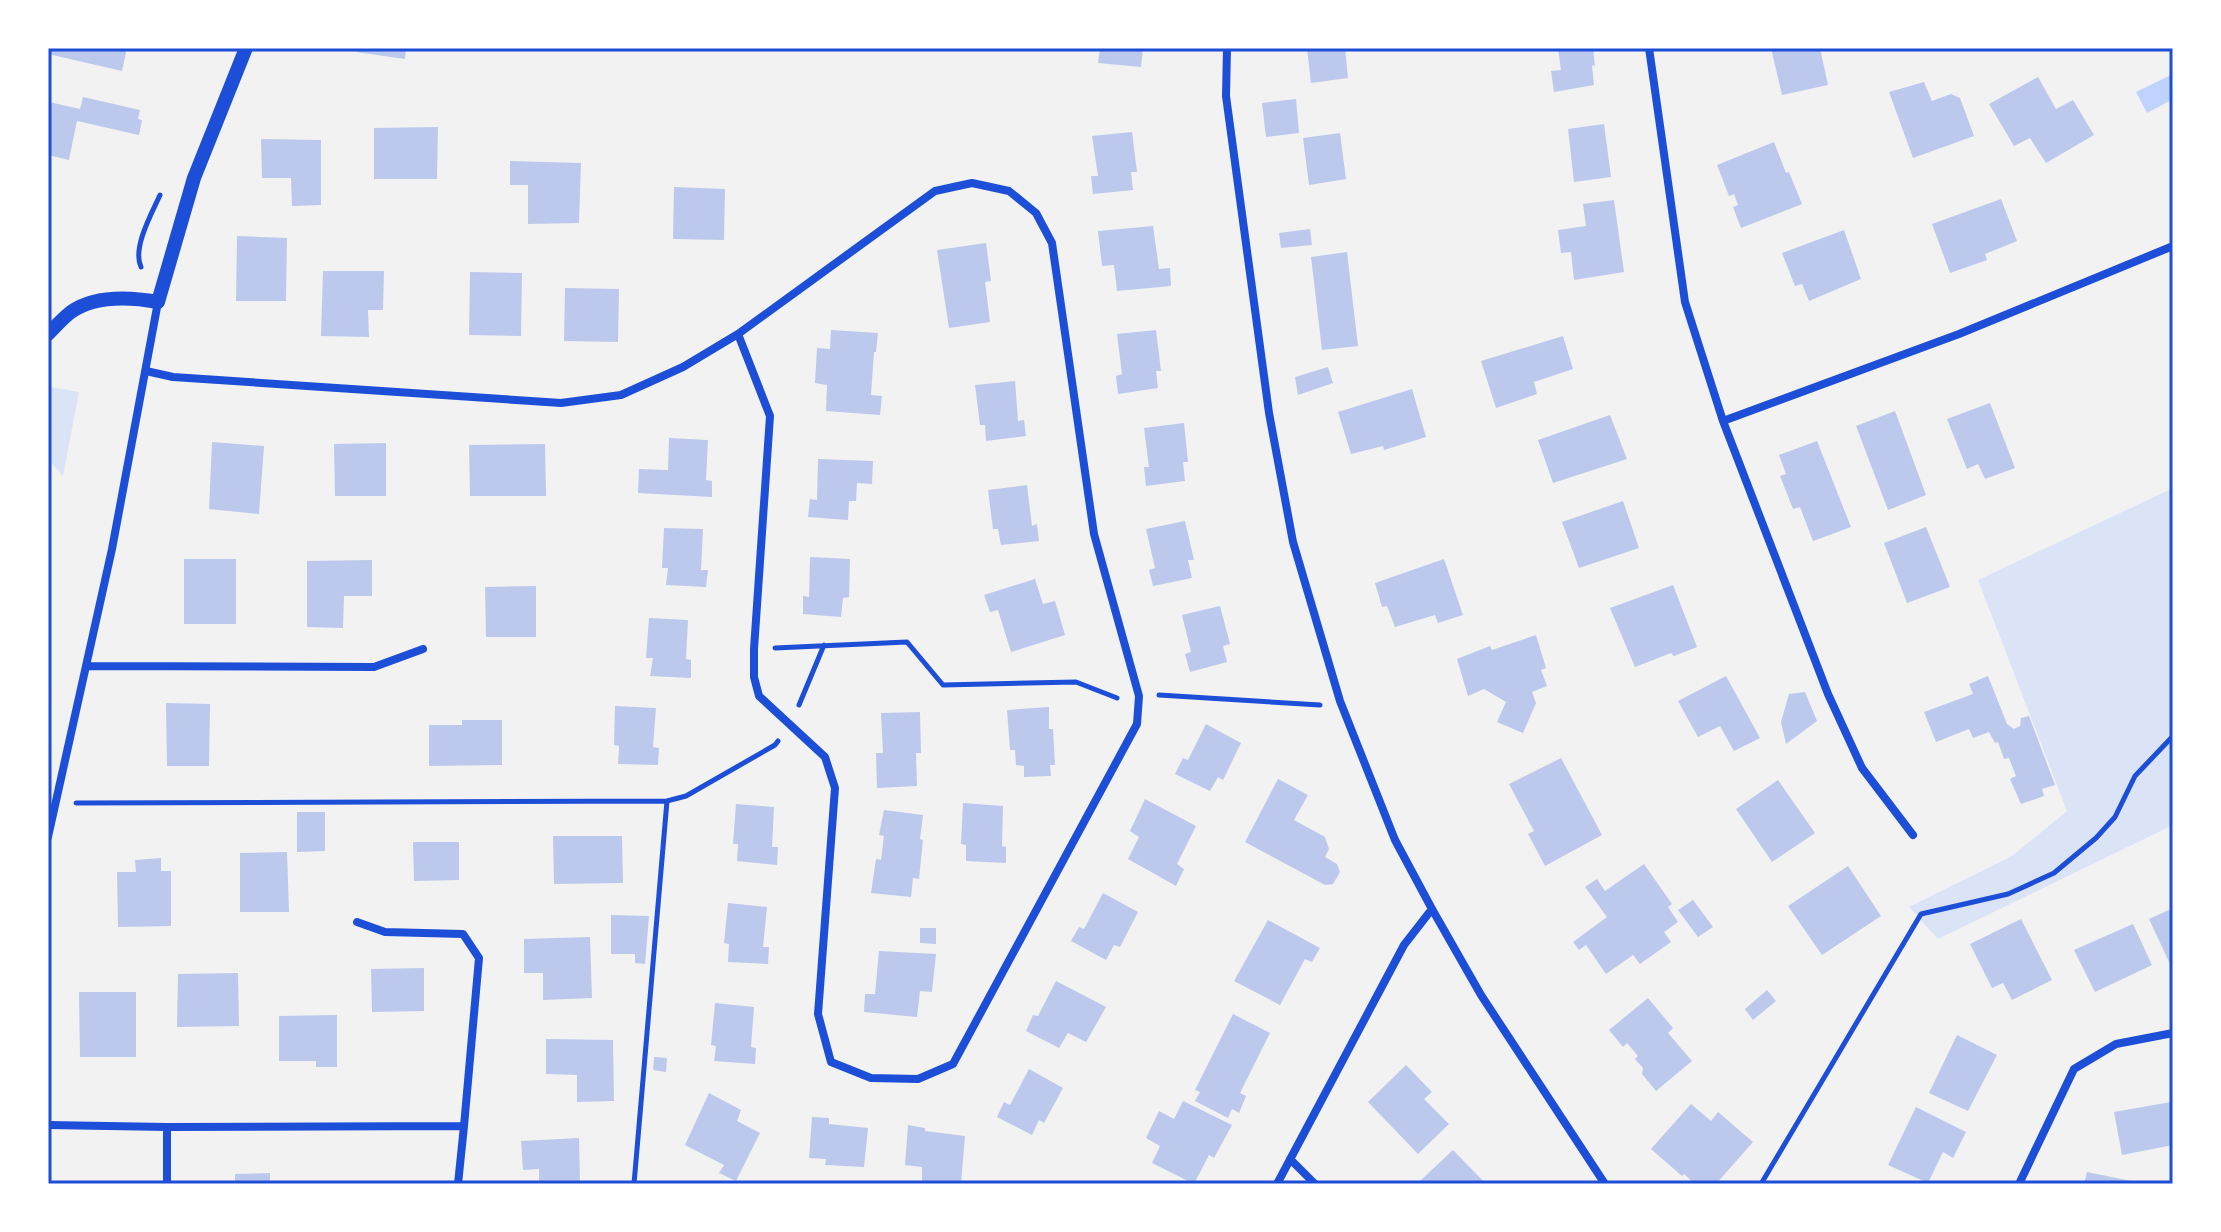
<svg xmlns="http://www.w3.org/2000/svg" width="2221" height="1232" viewBox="0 0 2221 1232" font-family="Ubuntu,sans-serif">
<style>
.green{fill:#dbe4f7}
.water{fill:#bfd3fe}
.building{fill:#bdc9ec}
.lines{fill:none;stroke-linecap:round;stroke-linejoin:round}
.path{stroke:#1d4ed8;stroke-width:5}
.minor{stroke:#1d4ed8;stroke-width:8}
.tertiary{stroke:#1d4ed8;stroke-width:14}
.neatline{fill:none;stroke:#1d4ed8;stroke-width:3}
</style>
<rect width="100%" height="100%" fill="#f2f2f2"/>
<path class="green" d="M50,387L79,392L63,476L48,459V390Z
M2173,488V825L1938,939L1909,907L2012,856L2067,811L1978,580Z"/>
<path class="water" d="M2173,74V99L2147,113L2136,92Z"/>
<path class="building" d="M49,48H127L122,71L48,54Z
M356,48H406L405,59L356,52Z
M1100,48H1143L1141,67L1098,63Z
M1307,48H1345L1348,78L1311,83Z
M1558,48H1593L1595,66L1592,65L1594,85L1554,92L1551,71L1561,70Z
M1771,48H1820L1828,85L1782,95Z
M2038,77L2056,109L2073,100L2094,135L2046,163L2030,138L2014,146L1989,104Z
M1924,82L1932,101L1951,94L1960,98L1974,136L1913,158L1889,92Z
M83,97L140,110L138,119L142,120L139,135L77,121L69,160L48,155L49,102L80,109Z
M1296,99L1299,133L1266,137L1262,103Z
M1604,124L1611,177L1574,182L1568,129Z
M438,127L437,179H374V128Z
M1132,132L1137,172H1131L1133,190L1093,194L1091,176H1098L1092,136Z
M1340,133L1346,179L1309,185L1303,138Z
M261,139L321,140V205L292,206L291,178H262Z
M1774,142L1786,173L1789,172L1802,204L1741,228L1733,207L1738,205L1734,194L1729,196L1717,165Z
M510,161L581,163L579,223L528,224V185H510Z
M674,187L725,189L724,240L673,239Z
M2001,199L2017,241L1985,254L1987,260L1950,273L1932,224Z
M1614,200L1624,272L1574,280L1571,252L1561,253L1558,230L1586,226L1583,204Z
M1153,226L1159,269L1170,268L1171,286L1117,291L1114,265L1102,266L1098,231Z
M1310,229L1312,245L1281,248L1279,233Z
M1844,230L1861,279L1809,301L1802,284L1795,286L1782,253Z
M237,236L287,238L286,301H236Z
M986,243L991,281L985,282L990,322L949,328L937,250Z
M1347,252L1358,346L1322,350L1311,257Z
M323,271H384L383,310H368L369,337L321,336Z
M470,272L522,273L521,336L469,335Z
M565,288L619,289L618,342L564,341Z
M831,330L878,333L876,352H874L871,395L882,396L880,415L826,411L827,385L815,383L817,348L830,349Z
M1156,330L1161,371H1156L1158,388L1118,394L1116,376L1122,374L1117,334Z
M1563,336L1573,369L1534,382L1537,394L1496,408L1481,361Z
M1328,367L1333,383L1298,395L1295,377Z
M1015,381L1018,421L1024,420L1026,436L986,441L985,425H980L975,385Z
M1412,389L1426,437L1384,450L1383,446L1351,454L1338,412Z
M1990,403L2015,468L1985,479L1978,464L1967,469L1947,419Z
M1895,411L1926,495L1888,510L1856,426Z
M1610,415L1627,459L1553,483L1538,440Z
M1184,423L1188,462H1183L1185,481L1146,486L1144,467H1149L1144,428Z
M669,438L708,440L706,480L712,481V497L638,493L639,469L668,470Z
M1817,441L1851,527L1813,541L1800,507L1793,509L1780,476L1786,474L1779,455Z
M212,442L264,446L259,514L209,509Z
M386,443V496H335L334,444Z
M545,444L546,496H470L469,445Z
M818,459L873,461L872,484L857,483L856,501H849L848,520L808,517L810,499L817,500Z
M1027,485L1032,526L1037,524L1039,541L1001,545L998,529H993L988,490Z
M1623,501L1639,548L1579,568L1562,522Z
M1185,521L1194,560H1188L1192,578L1153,586L1149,570L1155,568L1146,529Z
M1926,527L1950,587L1907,603L1884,543Z
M664,528L703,529L701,570H708L706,587L666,585L668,568H662Z
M810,557L850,559L849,597L843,598L841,617L803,614V596L809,597Z
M184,559H236V624H184Z
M1444,559L1463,615L1438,623L1435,615L1395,627L1387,606L1382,607L1375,583Z
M372,560V596H344L343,628L307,627V561Z
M1035,579L1043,604L1055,601L1065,635L1011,652L998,610L990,612L984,595Z
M1673,585L1697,647L1674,656L1671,653L1635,667L1610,608Z
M536,586V637H486L485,587Z
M1220,606L1230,644L1223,646L1227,662L1190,672L1185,654L1191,652L1182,615Z
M649,618L688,620L686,659L691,660V678L650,676L653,658H646Z
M1536,635L1546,668L1541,670L1547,686L1532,692L1536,703L1523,733L1497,722L1506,702L1484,689L1468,696L1457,659L1490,646L1492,650Z
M1726,676L1760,738L1734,751L1720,726L1698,737L1678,701Z
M1988,676L2007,724L2014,729L2020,726L2021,718L2029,716L2055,785L2042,789L2044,796L2021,804L2010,779L2016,776L2009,758L2004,759L1998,742L1995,743L1989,732L1973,738L1969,729L1936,742L1924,712L1973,694L1969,684Z
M1805,692L1817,721L1786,744L1781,722L1789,694Z
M166,703L210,704L209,766H167Z
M615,706L656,708L653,747L659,748L658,765L618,764L619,746L614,745Z
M1049,707V729H1053L1055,765H1050L1051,776L1024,777V766L1016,765L1015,750H1010L1007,710Z
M920,712L921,753H916L917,786L877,788L876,753H883L881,713Z
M462,720H502V765L429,766V725H462Z
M1206,724L1241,743L1223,780L1218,777L1210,791L1175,774L1183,758L1188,760Z
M1561,758L1602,835L1545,866L1528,834L1534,831L1509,784Z
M1278,779L1308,795L1294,820L1325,837L1329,849L1325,857L1337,864L1340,872L1333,884L1325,885L1245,842Z
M1778,780L1815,833L1772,862L1736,809Z
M1145,799L1196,826L1177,864L1184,869L1176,886L1128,859L1139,837L1130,831Z
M963,803L1003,806L1002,846L1006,847V863L966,861V845L961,844Z
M736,804L774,807L772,847H778L777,865L737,861L738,844H733Z
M884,810L923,815L920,839L923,840L919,879L913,878L911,897L871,893L876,859L881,860L884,836L879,835Z
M297,812H325V851L297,852Z
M553,836H622L623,883L554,884Z
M413,842H459V880L414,881Z
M287,852L289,912H240V853Z
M161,858V871H171V926L118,927L117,872H136L135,860Z
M1644,864L1672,904L1668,907L1678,922L1664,932L1671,942L1640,964L1633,955L1606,974L1586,945L1579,950L1573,942L1607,917L1585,887L1597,879L1605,891Z
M1848,866L1881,916L1822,955L1788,906Z
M1103,893L1138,912L1120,947L1114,945L1106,960L1071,941L1079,927L1084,929Z
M1693,900L1713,927L1698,937L1678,910Z
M728,903L767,907L763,947H769L768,964L728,962L729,944L724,943Z
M2173,908V963L2170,964L2149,919Z
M611,915L649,916L645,964L635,963V954H611Z
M2021,919L2052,980L2012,1000L2003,983L1992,988L1970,944Z
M1268,920L1320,948L1312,962L1305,959L1280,1005L1234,981Z
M2133,924L2152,965L2095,992L2074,950Z
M920,928H936V944L920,943Z
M590,937L592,998L543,1000V973H524V939Z
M879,951L936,954L932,992L920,991L917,1017L864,1012L865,994H875Z
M424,968V1011L372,1012L371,969Z
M238,973L239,1026L177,1027L178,974Z
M1056,981L1106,1007L1086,1042L1068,1033L1059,1048L1026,1031L1033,1015L1038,1016Z
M1767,990L1776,1001L1753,1020L1745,1009Z
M79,992H136V1057H80Z
M1648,998L1673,1028L1668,1033L1692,1061L1656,1091L1642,1074L1643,1068L1635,1059L1638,1056L1627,1043L1623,1047L1609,1030Z
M715,1003L754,1007L751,1047L756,1048L755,1064L714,1061L716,1046L711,1045Z
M1233,1014L1270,1033L1240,1093L1246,1096L1239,1113L1232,1109L1228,1118L1195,1101L1200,1092L1195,1090Z
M337,1015V1067H316V1061H279V1016Z
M1957,1035L1997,1055L1968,1111L1929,1093Z
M546,1039L613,1040L614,1101L577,1102V1075L546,1074Z
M654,1057L667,1058L666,1072L653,1070Z
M1406,1065L1432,1092L1424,1099L1449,1124L1418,1154L1368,1102Z
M1029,1069L1063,1088L1044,1123L1039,1120L1032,1135L997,1117L1004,1102L1010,1105Z
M709,1093L741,1110L737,1121L760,1133L736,1181L719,1173L724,1165L685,1145Z
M1183,1101L1232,1125L1214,1158L1209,1155L1194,1184L1152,1163L1160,1146L1146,1138L1159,1111L1174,1119Z
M2171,1102L2173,1145L2122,1155L2114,1112Z
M1691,1104L1711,1121L1718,1112L1753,1142L1716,1184H1695L1684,1174L1682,1176L1651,1149Z
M1916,1107L1966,1132L1953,1158L1943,1152L1928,1183L1888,1165Z
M812,1117L829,1118V1124L868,1128L864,1167L825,1165L826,1159L809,1158Z
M908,1125L925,1128V1131L965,1136L961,1184H922V1167L905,1165Z
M579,1138L580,1184H539V1169L523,1170L521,1141Z
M1453,1150L1486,1184H1423L1420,1181Z
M2087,1172L2141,1183V1184H2084Z
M270,1173V1184H235V1174Z"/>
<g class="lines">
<path class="path" d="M141,267C132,248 152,213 160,195
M775,648L907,642L943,685L1076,682L1117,698
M1159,695L1320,705
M799,705L824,645
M667,801L686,796L775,745L778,741
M76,803L667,801L634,1184
M1761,1184L1921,914L2008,894L2054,873L2096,838L2115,817L2135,776L2173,736"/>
<path class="minor" d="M1227,48L1226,96L1269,413L1293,542L1340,701L1395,840L1432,909L1481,995L1605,1184
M1649,48L1685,302L1723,421L1828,694L1862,768L1913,835
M146,371L173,377L561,403L621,395L683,367L738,334L935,191L972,183L1009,191L1036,213L1052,243L1094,534L1139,696L1137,724L953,1064L918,1079L871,1078L831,1062L818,1014L835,788L825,757L759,696L754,677V649L770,416L738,334
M1723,421L1959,334L2173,246
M86,666L374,667L423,649
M48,837L112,549L158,302
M357,922L385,932L463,934L479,958L464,1126
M48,1125L167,1127L464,1126L458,1184
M167,1127V1184
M1290,1159L1315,1184
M1277,1184L1404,945L1432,909
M2019,1184L2074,1069L2116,1044L2173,1033"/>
<path class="tertiary" d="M48,334C55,327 63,318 71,312C95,295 130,297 158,302L194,178L246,48"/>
</g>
<rect width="2221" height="1232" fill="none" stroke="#ffffff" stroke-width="100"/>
<rect x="50" y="50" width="2121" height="1132" class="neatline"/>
</svg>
